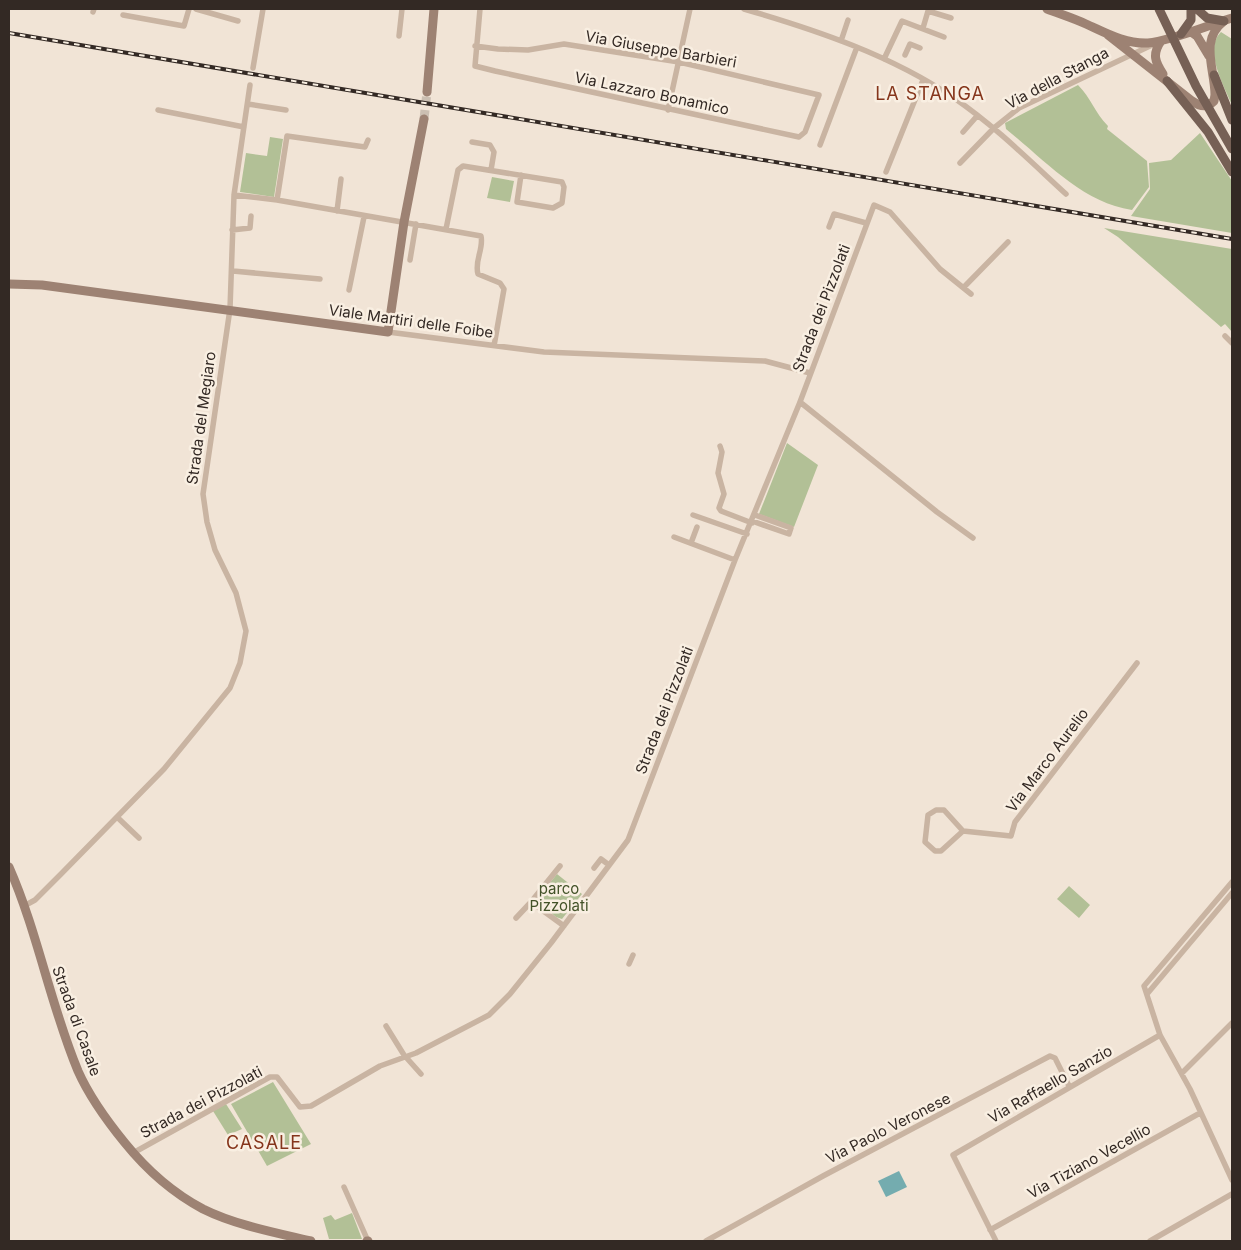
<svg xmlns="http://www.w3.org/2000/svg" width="1241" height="1250" viewBox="0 0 1241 1250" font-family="Inter,sans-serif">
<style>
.green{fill:#b2c096}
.water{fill:#74acaf}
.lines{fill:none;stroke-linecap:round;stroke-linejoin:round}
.secondary-tunnel{stroke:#cbbfb2;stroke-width:9;stroke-dasharray:9 4.5;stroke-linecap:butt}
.street{stroke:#c9b4a2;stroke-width:5.5}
.secondary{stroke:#9d8273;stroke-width:9}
.primary{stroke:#766055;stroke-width:9}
.rail-casing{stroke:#332924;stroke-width:4}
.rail{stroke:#f9efe2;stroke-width:2;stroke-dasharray:5.5;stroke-linecap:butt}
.labels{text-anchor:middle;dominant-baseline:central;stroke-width:5;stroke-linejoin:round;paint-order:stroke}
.street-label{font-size:15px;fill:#332924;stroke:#f9efe2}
.park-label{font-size:15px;fill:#425228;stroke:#f9efe2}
.quarter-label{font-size:18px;letter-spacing:1px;fill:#85351b;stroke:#f9efe2}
</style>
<rect width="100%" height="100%" fill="#f1e4d6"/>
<path class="green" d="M1221,32L1232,39V105C1224,86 1203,49 1221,32Z
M1078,85C1091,98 1095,113 1108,126L1107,129L1147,161L1149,187L1132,210C1081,202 1045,160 1006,129L1005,123Z
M1200,133L1232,181V233L1131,216L1150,189L1149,163L1171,160Z
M270,137L283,139L274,197L240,192L246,153L267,156Z
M492,177L514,181L510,202L487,198Z
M1104,228L1232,249V332L1225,324L1221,327L1118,237Z
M787,443L818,465L794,527L759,514Z
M557,874L582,894L562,919L556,917L537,901L539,896Z
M1069,886L1090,905L1079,918L1057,899Z
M273,1082L311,1144L267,1166L231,1104Z
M226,1104L242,1129L228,1135L213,1111Z
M352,1213L362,1239H329L323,1218L331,1215L335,1220Z"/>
<path class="water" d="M899,1171L907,1187L886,1197L878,1181Z"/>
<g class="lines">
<path class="secondary-tunnel" d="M424,119L427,92"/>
<path class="street" d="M196,9L238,21
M744,9C816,30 891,55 954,98C995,126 1030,161 1066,194
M93,12L94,9
M123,15L184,26L189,9
M923,28L928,11L951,18
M399,36L402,9
M841,41L848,20
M475,46L498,49L528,50L564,44L679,62L819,95L805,132L799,137L495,71L475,66L480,9
M905,55L910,44L920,48
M884,59L902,21L944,37
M253,68L263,9
M248,104L286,110
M158,110L244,127
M668,110L690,9
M963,132L977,116
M472,142L490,145L494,152L491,170
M820,145L857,47
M960,163L994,128L1019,108L1152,45
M886,172L923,80
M234,195L277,200L481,236C484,249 474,261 478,274L500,283L504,289L494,346
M277,200L287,136L365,147L368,140
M337,211L341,179
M829,227L834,214L866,223
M446,229L458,170L463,166L562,182L564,187L562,203L553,208L517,202L521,175
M232,230L250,228L251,216
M410,260L416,224
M233,271L320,279
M965,286L1008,242
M349,290L364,217
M388,332L544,352L765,361L810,373
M1225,336L1232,343
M800,402L937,512L973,538
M720,446L722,452L718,473L724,494L719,508L721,511L752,523
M693,515L747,534
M752,521L789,534L791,528L755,515
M674,537L735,560
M691,543L697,527
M936,810H944L963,831L941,851H935L925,842L928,815Z
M117,817L139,838
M963,831L1011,836L1015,822L1137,663
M560,866L531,902L564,926
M594,868L601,859L609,865
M1232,882L1144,986L1160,1035L1190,1089L1232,1180
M24,906L35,900L61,874L164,769L230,688L240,663L246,631L236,593L215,550L207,522L203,494L230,309L234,195L250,85
M516,918L531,902
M629,964L633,955
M1147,994L1232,893
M386,1026L404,1055L421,1074
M1182,1073L1232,1023
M133,1153L270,1077H277L300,1107L311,1106L380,1066L416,1053L489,1015L510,994L551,943L628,840L735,560L800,402L874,205L890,212L940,269L971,294
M344,1187L368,1241
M990,1230L1200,1113
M706,1241L823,1176L1050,1056L1055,1058L1069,1086
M996,1241L953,1155L1160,1035
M1150,1241L1232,1194"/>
<path class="secondary" d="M1047,9C1060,14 1073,18 1086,24C1106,33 1125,44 1148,43C1171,41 1209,25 1232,18
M1190,31L1197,36L1209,56
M1108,35L1192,101C1199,106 1207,108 1214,101L1215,95C1215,69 1199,40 1224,21
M1161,41C1152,54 1155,62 1163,74
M427,92L434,9
M9,284L42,285L388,332L404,222L424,119
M9,867C38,933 50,1004 78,1071C90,1098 107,1121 125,1143C146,1169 173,1193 203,1209C235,1225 277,1233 311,1241
M367,1241H368"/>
<path class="primary" d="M1159,9L1196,86L1232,149
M1197,9L1207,18L1224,21
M1181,34L1191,20V9
M1214,75L1232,120
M1167,81L1208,132L1232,172"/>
<defs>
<path id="rail" d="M9,33L1232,239"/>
</defs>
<use href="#rail" class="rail-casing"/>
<use href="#rail" class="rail"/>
</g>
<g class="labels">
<g class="street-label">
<text transform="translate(661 49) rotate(10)">Via Giuseppe Barbieri</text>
<text transform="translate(1057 78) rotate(-28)">Via della Stanga</text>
<text transform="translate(652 93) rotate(12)">Via Lazzaro Bonamico</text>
<text transform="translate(821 308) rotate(-69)">Strada dei Pizzolati</text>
<text transform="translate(411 321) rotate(8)">Viale Martiri delle Foibe</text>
<text transform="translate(201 418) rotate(-82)">Strada del Megiaro</text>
<text transform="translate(664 710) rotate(-69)">Strada dei Pizzolati</text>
<text transform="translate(1047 760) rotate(-53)">Via Marco Aurelio</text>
<text transform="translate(77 1021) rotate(70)">Strada di Casale</text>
<text transform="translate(1050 1084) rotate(-30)">Via Raffaello Sanzio</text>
<text transform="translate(201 1102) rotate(-28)">Strada dei Pizzolati</text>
<text transform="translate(888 1128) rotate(-27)">Via Paolo Veronese</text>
<text transform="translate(1089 1161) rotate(-29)">Via Tiziano Vecellio</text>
</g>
<g class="park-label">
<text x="559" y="888">parco<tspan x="559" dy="17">Pizzolati</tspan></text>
</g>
<g class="quarter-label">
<text x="930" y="93">LA STANGA</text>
<text x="264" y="1142">CASALE</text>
</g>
</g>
<rect width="1241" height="1250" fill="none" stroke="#332924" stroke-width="20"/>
</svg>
